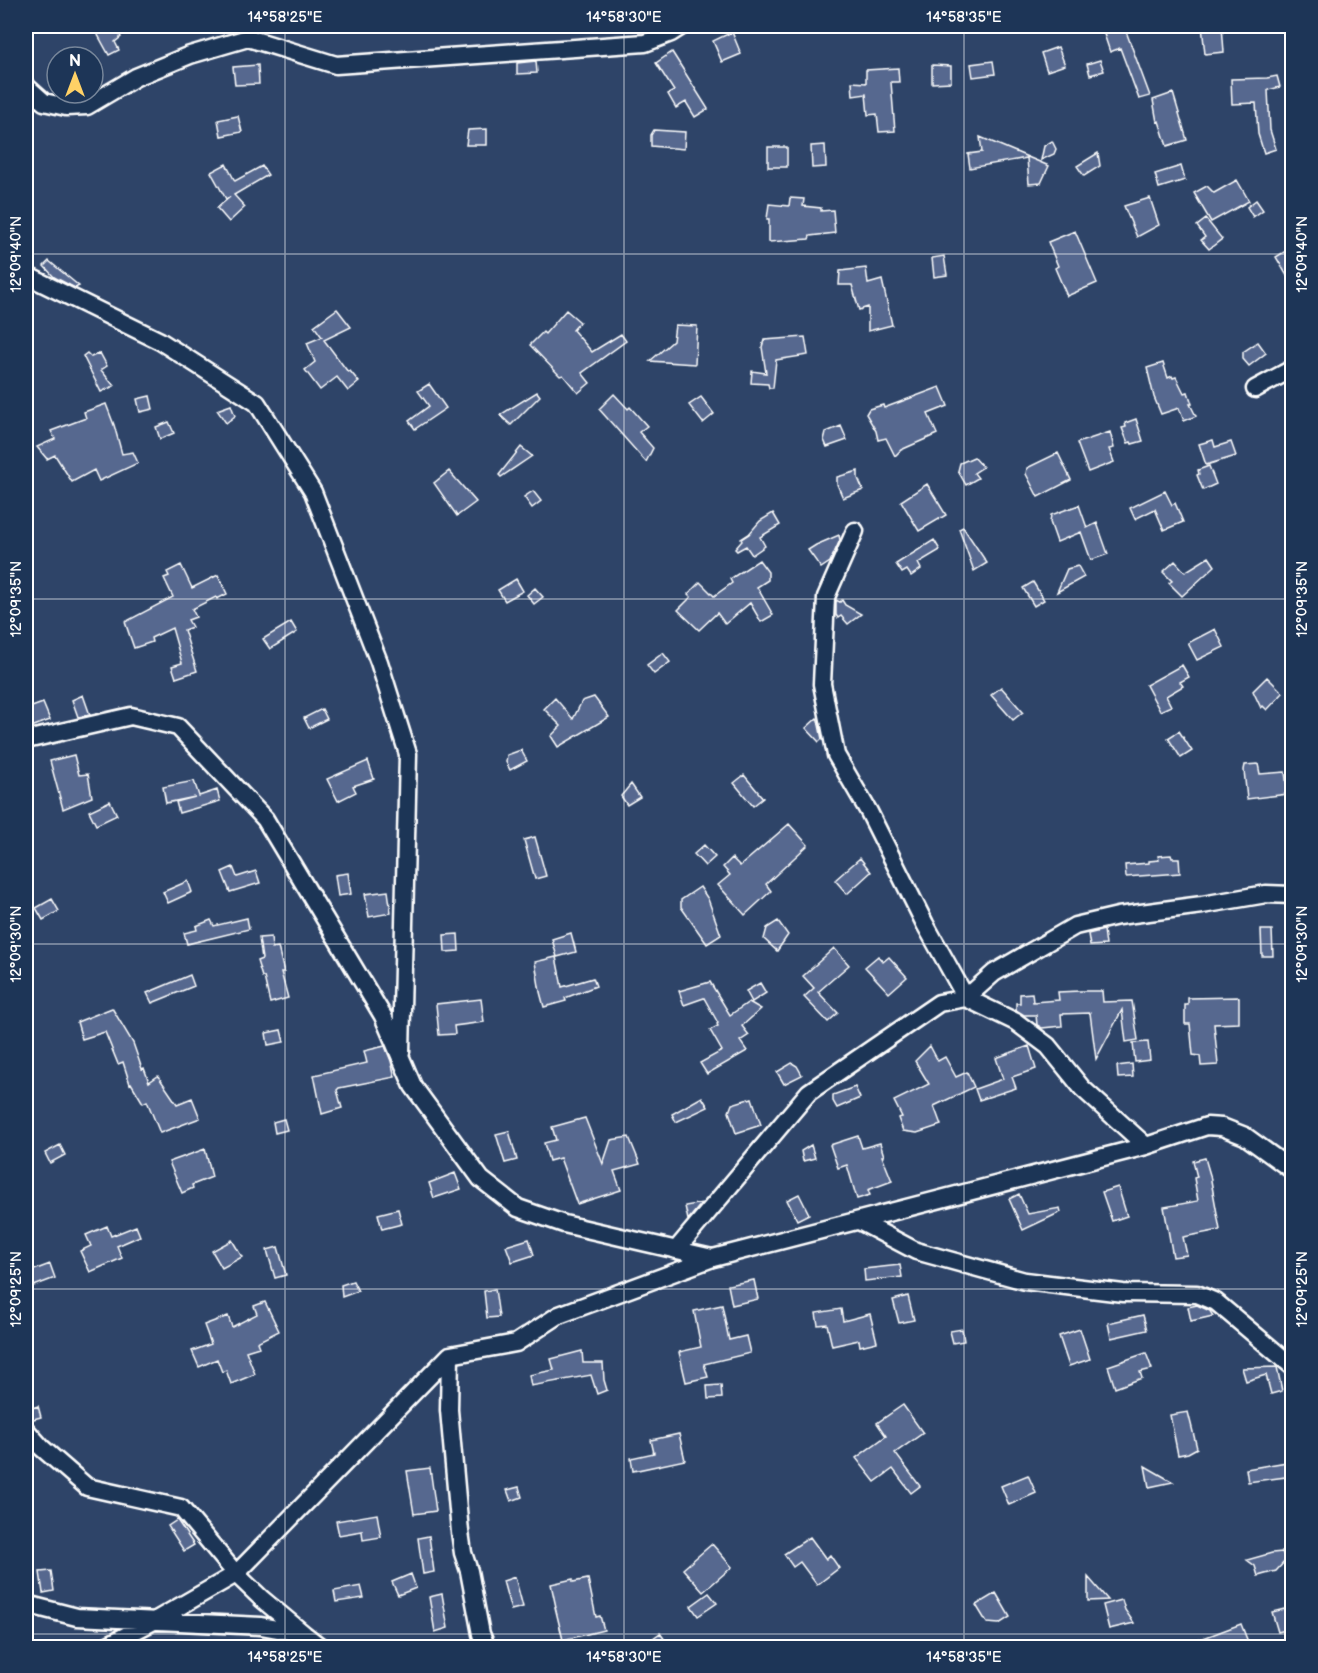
<svg xmlns="http://www.w3.org/2000/svg" width="1318" height="1673" viewBox="0 0 1318 1673" font-family="'Balsamiq Sans',sans-serif">
<style>
.building{fill:#57688f;stroke:#fff;stroke-width:1.5}
.lines{fill:none;stroke-linecap:round;stroke-linejoin:round}
.street-casing{stroke:#fff;stroke-width:21}
.street{stroke:#1d3557;stroke-width:16}
.ticks{fill:none;stroke:#fff;stroke-width:1.5;stroke-opacity:0.45}
.neatline{fill:none;stroke:#fff;stroke-width:2}
.ticks-label{font-size:15px;text-anchor:middle;fill:#fff}
</style>
<rect width="100%" height="100%" fill="#2e4468"/>
<filter id="ink" filterUnits="userSpaceOnUse"><feTurbulence type="fractalNoise" baseFrequency=".0167" numOctaves="2"/><feDisplacementMap in="SourceGraphic" scale="12" xChannelSelector="R" yChannelSelector="G"/><feConvolveMatrix kernelMatrix="1 2 1 2 8 2 1 2 1" color-interpolation-filters="sRGB"/></filter>
<g filter="url(#ink)">
<path class="building" d="M93,26H115L121,37L115,42L119,50L109,55Z
M1109,26H1124L1150,96L1139,99L1120,48L1110,52L1102,28Z
M1202,26H1222L1224,52L1205,54Z
M732,32L741,54L722,62L713,41Z
M1058,47L1065,65L1047,71L1041,53Z
M672,52L708,109L695,117L686,102L676,108L668,94L674,91L656,63Z
M1100,60L1104,71L1090,75L1087,64Z
M536,61L537,73L517,74V63Z
M993,61L995,74L973,77L971,64Z
M258,65L259,84L235,85L233,67Z
M932,65L951,66V82L932,83Z
M898,68L899,82H891L895,131L879,132L877,114L868,115L866,94L853,96L852,82L866,83V70Z
M1277,76L1280,87L1268,90L1270,130L1276,149L1264,153L1258,134L1256,103L1232,104L1231,79L1267,78Z
M1173,93L1187,140L1167,146L1159,121L1157,122L1153,100Z
M238,116L242,132L221,136L218,120Z
M487,129V145H466L468,130Z
M654,130L685,132L684,149L651,146V135Z
M980,137L1049,166L1041,183L1029,184L1027,158L970,168L968,154L982,152Z
M1052,141L1056,149L1054,154L1041,160L1044,146Z
M825,145L826,167L812,168L811,146Z
M768,147H787V167H768Z
M1098,153L1100,166L1084,176L1077,166Z
M226,164L235,181L262,166L268,175L234,195L245,207L229,222L217,208L230,197L226,199L211,172Z
M1181,166L1185,180L1159,188L1155,174Z
M1237,180L1249,201L1211,222L1194,193L1207,186L1214,193Z
M790,198L804,199L803,206L821,208V211L833,210L835,233L810,236L809,239L769,242V219H767L769,204L789,206Z
M1150,198L1159,225L1137,237L1124,206Z
M1256,200L1263,210L1253,217L1247,207Z
M1206,219L1222,239L1209,249L1201,240L1205,237L1197,226Z
M1075,231L1097,283L1067,296L1055,268L1058,266L1048,242Z
M1289,249L1293,256V286L1276,257Z
M944,256L947,275L934,277L932,258Z
M49,261L79,286L75,288L54,277L44,266Z
M866,268L868,284L882,280L892,325L868,331V307L859,310L852,285H839L840,271Z
M337,309L351,327L324,340L348,372L350,371L359,382L348,391L337,377L320,390L305,370L315,362L307,343L322,337L314,326Z
M566,310L580,322L573,330L592,352L621,334L626,341L582,373L590,383L578,393L563,375L560,376L530,345L543,332L545,334Z
M675,325L697,326L695,364L650,361L673,341Z
M805,337L808,355L776,360L773,388H769L768,384L751,383L752,371L766,373L762,347L764,340Z
M1258,342L1266,353L1249,366L1243,359V352Z
M87,353L91,357L100,353L107,366L101,370L114,386L101,392L83,356Z
M1163,363L1168,378L1172,376L1173,378L1176,377L1184,393L1188,392L1192,404H1190L1196,416L1184,421L1179,408L1161,414L1154,397L1147,368Z
M429,384L446,408L415,429L409,421L429,406L418,391Z
M940,387L948,406L928,414L937,434L901,450L895,456L886,438L878,440L876,431L866,414L869,409L883,405L884,408Z
M537,392L540,396L511,425L500,415Z
M614,394L628,409L630,407L647,426L639,432L653,448L646,462L599,409Z
M150,396L153,409L140,412L137,399Z
M701,397L714,414L703,423L689,405Z
M106,404L114,425L122,454L133,452L138,463L99,481L94,470L72,482L55,455L47,459L37,447L55,439L51,431L86,418L84,412Z
M231,405L235,416L226,423L217,410Z
M1136,419L1143,441L1132,444L1131,442L1128,443L1122,428L1126,427L1125,423Z
M169,422L174,433L160,439L156,427Z
M841,426L847,440L827,447L824,440L826,432Z
M1110,432L1114,448L1109,449L1114,462L1088,472L1077,443Z
M1213,440L1215,447L1231,442L1236,456L1206,465L1199,444Z
M521,447L532,456L501,477L499,475Z
M1058,453L1071,480L1038,497L1026,474L1027,468Z
M974,457L983,467L974,473L978,478L966,485L958,471L960,463Z
M1209,466L1216,484L1203,490L1197,475L1199,474L1198,470Z
M449,471L476,502L457,516L434,483Z
M858,471V478L863,490L843,498L837,484V477Z
M927,484L946,515L919,531L901,501Z
M533,491L541,501L532,508L524,497Z
M1165,491L1172,505L1175,503L1183,522L1164,530L1155,509L1135,519L1130,508Z
M1079,505L1087,528L1097,523L1108,554L1091,560L1081,532L1057,542L1050,522L1051,515Z
M773,513L780,525L760,537L765,546L752,555L746,546L737,551L735,549L742,541L741,539L749,534L760,521Z
M963,527L987,563L974,571L959,529Z
M839,535L840,540L830,562L821,568L808,550L816,545Z
M934,540L940,550L918,563L921,569L911,576L907,570L902,573L896,564Z
M1209,557L1215,566L1182,596L1169,583L1172,581L1163,572L1175,561L1185,572Z
M759,560L768,572V580L757,587L773,615L761,622L750,603L725,624L717,613L699,630L678,610L691,597L688,594L700,582L714,596L732,583L730,579Z
M181,565L192,588L218,575L227,594L217,599L216,597L192,609L196,617L188,620L192,627L184,630L197,671L176,678L172,666L182,663L172,628L151,638L152,642L134,648L125,622L173,597L164,578L169,576L167,572Z
M1078,566L1084,577L1057,592L1067,569Z
M516,579L523,591L505,601L498,590Z
M1033,582L1044,600L1034,606L1023,588Z
M535,588L543,597L534,604L527,595Z
M836,600L840,602L842,600L845,605L861,614L848,624L841,616L838,618L836,615Z
M291,622L297,632L270,649L263,639Z
M1215,629L1224,647L1197,660L1188,643Z
M663,653L670,662L654,674L647,665Z
M1182,665L1189,677L1180,682L1183,686L1166,696L1171,706L1160,711L1146,685Z
M1267,677L1283,693L1267,710L1263,706L1261,708L1253,691Z
M1001,687L1023,712L1013,720L991,695Z
M83,695L90,715L78,717L72,700Z
M594,697L609,717L558,747L551,736L561,726L544,709L555,698L573,719L582,701Z
M43,703L50,720L26,729V709Z
M322,709L327,719L309,728L304,718Z
M817,718L818,720L822,739L819,742L806,728Z
M1179,731L1192,751L1181,758L1168,738Z
M521,750L527,761L510,770L506,762L507,755Z
M74,755L79,775L88,774L92,797L63,809L50,761Z
M368,761L374,779L353,786L356,792L338,801L327,779Z
M1258,764L1260,774L1285,772L1288,794L1247,799L1244,770L1245,765Z
M744,775L763,798L753,806L734,783Z
M194,781L199,796L217,790L220,801L179,813L176,802L195,797L166,803L163,787Z
M631,784L640,797L627,805L621,796Z
M110,801L117,815L96,825L89,811Z
M789,824L808,845L766,884L771,891L745,915L718,885L730,875L723,867L732,858L740,866Z
M535,837L546,876L535,879L524,840Z
M704,845L715,857L705,866L694,854Z
M1171,855L1172,858H1179L1180,873L1126,877L1125,865L1149,863V861L1159,860L1158,856Z
M860,858L871,872L847,894L835,880Z
M233,867L237,877L256,871L260,883L230,892L222,872Z
M348,873L351,894L338,896L335,875Z
M188,881L192,892L168,903L163,892Z
M700,887L708,899L721,935L707,944L681,907V900Z
M388,891L391,913L369,917L365,894Z
M52,899L59,911L43,920L36,908Z
M247,918L249,929L187,944L184,933L197,930L196,926L211,920L214,926Z
M778,921L788,935L777,951L764,939L767,928Z
M1104,930L1106,945L1090,946L1088,934Z
M1261,930H1272L1273,956H1262Z
M571,933L576,952L557,957L552,939Z
M458,934L459,951L445,952L444,935Z
M271,937L272,948L278,947L284,972H281L288,998L270,1003L264,977H262L257,961L262,959L259,938Z
M834,948L849,965L818,992L838,1013L828,1022L804,997L814,988L803,976Z
M878,956L883,962L889,957L907,977L889,993L865,967Z
M556,957L562,987L593,978L596,986L565,998L566,1001L544,1007L540,992L535,962Z
M190,975L194,986L152,1003L147,993Z
M710,982L730,1015L749,1002L761,1009L742,1026L749,1035L740,1041L747,1051L707,1074L700,1063L722,1051L710,1030L718,1026L717,1024L718,1023L704,998L684,1005L679,991Z
M760,983L766,993L752,1002L746,991Z
M1080,991H1102L1103,1002L1132,1001L1138,1040L1126,1042L1122,1010L1096,1059L1090,1013L1061,1014L1062,1026L1042,1028L1037,1025L1036,1015H1024L1016,1010V1003H1020V994L1032,993L1033,1002L1059,1000L1058,992Z
M1239,997V1023L1214,1024L1218,1065L1201,1066L1200,1056L1193,1055L1190,1024H1185V1005H1188V998Z
M481,999L484,1022L454,1026L455,1034L439,1035L436,1004Z
M112,1008L133,1043L142,1069L144,1068L149,1082L158,1076L177,1104L192,1098L200,1118L160,1133L147,1101L143,1103L131,1083L130,1084L123,1062L118,1064L105,1032L82,1039L77,1022Z
M281,1030L284,1042L268,1045L266,1033Z
M1148,1042L1150,1060L1135,1062L1133,1043Z
M385,1046L391,1061L395,1077L339,1088L337,1090L342,1108L322,1114L314,1075L367,1063L364,1051Z
M930,1046L938,1061L945,1057L956,1077L967,1072L974,1087L934,1106L941,1125L917,1133L903,1131L898,1118L902,1117L894,1101L929,1084L915,1061Z
M1029,1046L1036,1069L1012,1077L1016,1088L979,1100L975,1089L1003,1079L996,1058Z
M792,1063L797,1066L802,1075L784,1084L777,1072Z
M1132,1064L1133,1077L1118,1078L1117,1066Z
M855,1087L860,1098L837,1108L833,1101V1095Z
M702,1097L708,1107L676,1122L672,1114Z
M752,1098L761,1125L736,1133L729,1112L732,1104Z
M585,1118L603,1164L611,1140L629,1137L640,1164L614,1171L621,1190L577,1204L560,1158L549,1161L544,1143L556,1140L552,1127Z
M284,1119L287,1130L275,1133L273,1122Z
M509,1131L517,1160L505,1163L496,1134Z
M858,1136L862,1148L880,1143L884,1156H882L892,1181L868,1190L870,1195L857,1199L847,1165L838,1168L830,1145Z
M60,1145L65,1155L50,1163L45,1153Z
M811,1145L815,1158L803,1161L801,1151Z
M205,1149L212,1177L192,1185L193,1188L182,1193L169,1162Z
M1205,1158L1210,1175L1220,1230L1183,1237L1187,1255L1173,1257L1164,1207L1198,1201L1194,1178L1197,1177L1193,1161Z
M455,1173L461,1189L434,1198L429,1183Z
M1118,1187L1127,1216L1112,1221L1102,1192Z
M799,1194L809,1214L797,1220L787,1200Z
M1019,1194L1028,1214L1060,1208L1061,1212L1023,1230L1009,1199Z
M702,1203L688,1220L685,1206Z
M398,1209L402,1224L382,1229L378,1214Z
M107,1226L111,1236L136,1226L140,1236L117,1246L122,1258L90,1272L80,1251L91,1246L86,1235Z
M529,1239L534,1255L512,1262L506,1246Z
M232,1240L242,1257L222,1268L212,1251Z
M278,1247L286,1275L275,1278L267,1250Z
M50,1264L55,1278L26,1289V1273Z
M900,1265L902,1277L865,1281L864,1269Z
M754,1280L758,1299L732,1305L728,1285Z
M353,1281L358,1291L342,1297L341,1285Z
M495,1289L499,1317L487,1318L484,1291Z
M908,1296L914,1320L899,1323L893,1300Z
M265,1302L279,1331L257,1342L259,1347L246,1351L255,1374L231,1384L226,1370L222,1372L217,1359L199,1367L192,1351L211,1344L204,1325L228,1316L232,1327L257,1314L254,1306Z
M722,1305L729,1340L746,1336L750,1353L704,1364L708,1377L686,1382L679,1352L701,1347L694,1311Z
M1197,1305L1210,1311L1213,1316L1191,1321L1188,1307Z
M841,1309L843,1321L870,1314L877,1342L860,1346L859,1340L832,1346L827,1324L818,1325L816,1313Z
M1143,1315L1147,1330L1111,1338L1108,1323Z
M962,1329L964,1341L953,1343L950,1331Z
M1080,1329L1090,1359L1069,1366L1059,1336Z
M582,1351L583,1363H603L604,1380L607,1390L597,1394L591,1375L531,1386L529,1375L554,1370L551,1359Z
M1146,1353L1152,1369L1140,1372L1142,1378L1115,1388L1108,1366Z
M1277,1367L1282,1391L1271,1394L1266,1375L1246,1381L1242,1368Z
M721,1385L722,1398L708,1399L707,1386Z
M903,1405L923,1433L895,1453L920,1486L911,1493L893,1469L875,1482L856,1458L886,1436L877,1423Z
M38,1406L41,1417L30,1420H26V1410Z
M1188,1412L1197,1448L1188,1453L1178,1455L1170,1415Z
M679,1434L685,1460L633,1471L631,1458L654,1453L651,1440Z
M1293,1461V1476L1248,1482L1246,1469Z
M1145,1466L1173,1482L1149,1487Z
M430,1468L436,1511L414,1514L407,1471Z
M1028,1475L1036,1493L1009,1505L1001,1486Z
M519,1487L522,1497L511,1501L507,1490Z
M377,1514L381,1537L363,1540L362,1531L339,1535L336,1521Z
M177,1520L194,1545L184,1551L168,1526Z
M429,1536L434,1572L423,1574L418,1538Z
M810,1537L826,1559L830,1555L839,1568L817,1585L800,1562L793,1567L784,1554Z
M712,1544L732,1567L703,1592L683,1569Z
M1282,1552L1286,1560L1276,1571L1258,1576L1255,1566L1247,1560L1272,1553Z
M51,1571L54,1591L43,1593L40,1572Z
M411,1574L416,1588L398,1595L392,1582Z
M515,1577L523,1607L511,1610L503,1581Z
M1088,1577L1108,1600L1088,1601Z
M573,1579V1582L588,1579L596,1617L600,1616L604,1630L563,1640L555,1607H556L551,1584Z
M361,1586L364,1598L336,1602L334,1591Z
M709,1593L717,1603L698,1616L691,1606Z
M996,1593L1010,1617L999,1624L987,1623L976,1605Z
M442,1594L448,1628L435,1632L429,1597Z
M1122,1600L1125,1610L1134,1623L1109,1629L1103,1605Z
M1293,1607V1628L1278,1632L1272,1612Z
M1241,1624L1250,1647H1182V1646Z
M660,1633L670,1647H641Z"/>
<g class="lines">
<defs>
<path id="street" d="M26,86L44,102L66,107L87,106L136,77L190,55L248,38L336,65L645,43L671,33L682,26
M26,275L160,341L257,403L313,492L379,662L408,754L401,1052
M1255,389L1292,369
M855,531L826,597L822,684L836,755L869,812L925,924L966,998L994,973L1075,926L1118,916L1202,905L1266,894L1292,895
M26,740L131,716L178,727L265,819L383,1016L413,1086L481,1179L518,1208L564,1224L712,1258
M859,1221L916,1251L1025,1281L1123,1293L1197,1294L1216,1302L1292,1366
M676,1250L809,1092L939,1003L966,998L1016,1022L1048,1046L1082,1088L1146,1146
M26,1430L42,1448L87,1487L181,1508L236,1574L262,1599L304,1634
M26,1604L77,1617L261,1626L304,1634L322,1648
M102,1648L156,1620L236,1574L450,1355
M487,1648L481,1634L469,1571L463,1553L460,1532L449,1410L450,1355L516,1343L559,1315L713,1258L1146,1146L1207,1126L1222,1127L1245,1136L1292,1170"/>
</defs>
<use href="#street" class="street-casing"/>
<use href="#street" class="street"/>
</g>
</g>
<path class="ticks" d="M285,26V1648M624,26V1648M964,26V1648M26,254H1292M26,599H1292M26,944H1292M26,1289H1292M26,1634H1292"/>
<rect width="1318" height="1673" fill="none" stroke="#1d3557" stroke-width="66"/>
<g transform="translate(75 75)"><circle r="28" fill="#1d3557" stroke="#77869a" stroke-width="1.5"/>
<path d="M0-4.5L10 22L0 15L-10 22Z" fill="#ffd166"/>
<text y="-9" font-size="16" font-weight="bold" text-anchor="middle" fill="#ffffff">N</text>
</g>
<rect x="33" y="33" width="1252" height="1607" class="neatline"/>
<g class="ticks-label">
<text x="285" y="22">14°58'25"E</text>
<text x="624" y="22">14°58'30"E</text>
<text x="964" y="22">14°58'35"E</text>
<text transform="translate(16 254) rotate(-90)" y="5">12°09'40"N</text>
<text transform="translate(1302 254) rotate(-90)" y="5">12°09'40"N</text>
<text transform="translate(16 599) rotate(-90)" y="5">12°09'35"N</text>
<text transform="translate(1302 599) rotate(-90)" y="5">12°09'35"N</text>
<text transform="translate(16 944) rotate(-90)" y="5">12°09'30"N</text>
<text transform="translate(1302 944) rotate(-90)" y="5">12°09'30"N</text>
<text transform="translate(16 1289) rotate(-90)" y="5">12°09'25"N</text>
<text transform="translate(1302 1289) rotate(-90)" y="5">12°09'25"N</text>
<text x="285" y="1662">14°58'25"E</text>
<text x="624" y="1662">14°58'30"E</text>
<text x="964" y="1662">14°58'35"E</text>
</g>
</svg>
